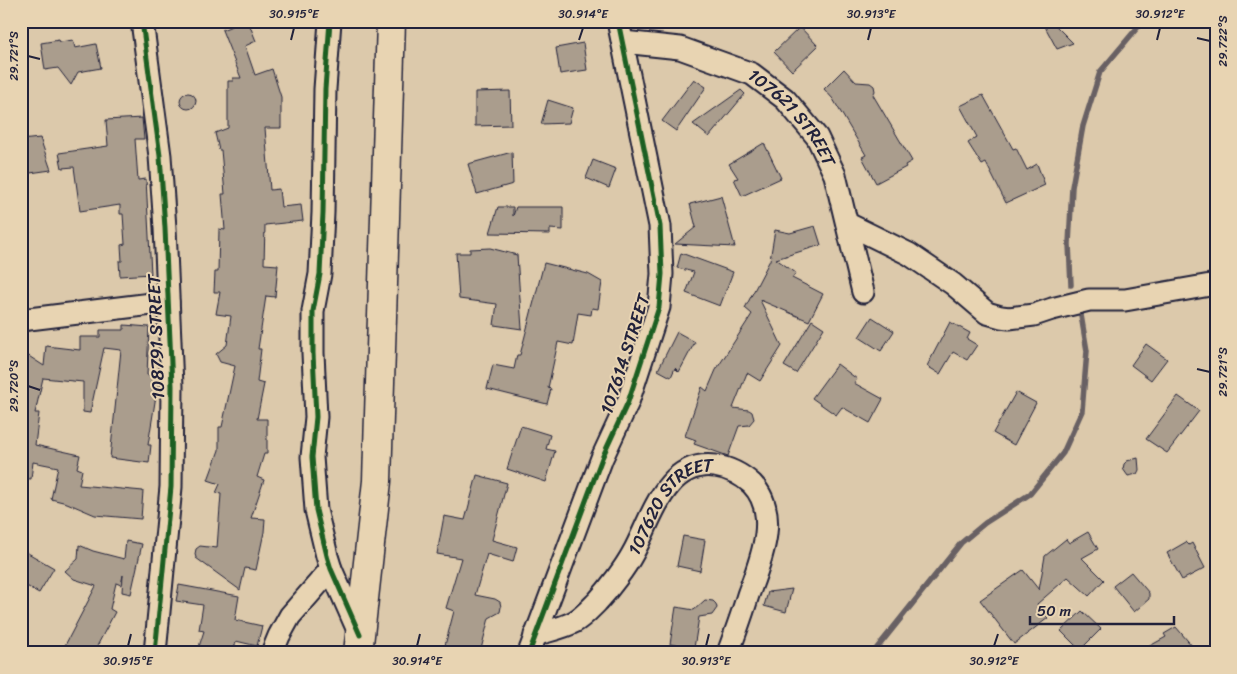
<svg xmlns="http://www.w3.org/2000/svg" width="1237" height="674" viewBox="0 0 1237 674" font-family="Sriracha,sans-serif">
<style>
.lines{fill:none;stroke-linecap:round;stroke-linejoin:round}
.stream{stroke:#676064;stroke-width:5.5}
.building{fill:#aa9d8d;stroke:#22223b}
.street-casing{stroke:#22223b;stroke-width:25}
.secondary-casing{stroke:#22223b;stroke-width:31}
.street{stroke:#e8d4b2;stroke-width:21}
.secondary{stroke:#e8d4b2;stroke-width:28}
.cycleway-casing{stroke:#e8d4b2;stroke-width:8}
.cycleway{stroke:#1b5e20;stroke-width:5}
.ticks{fill:none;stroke:#22223b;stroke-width:2}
.labels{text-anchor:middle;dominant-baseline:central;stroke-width:4;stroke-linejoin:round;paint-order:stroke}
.street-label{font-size:18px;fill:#22223b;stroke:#e8d4b2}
.neatline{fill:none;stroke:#22223b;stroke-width:2}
.ticks-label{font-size:12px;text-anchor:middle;fill:#22223b}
</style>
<rect width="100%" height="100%" fill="#dcc9ab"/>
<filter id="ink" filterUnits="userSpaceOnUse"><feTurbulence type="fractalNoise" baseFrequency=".02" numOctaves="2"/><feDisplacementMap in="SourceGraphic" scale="10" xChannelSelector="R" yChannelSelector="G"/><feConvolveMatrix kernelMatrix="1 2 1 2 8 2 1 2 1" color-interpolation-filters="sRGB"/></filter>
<g filter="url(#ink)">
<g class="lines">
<path class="stream" d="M1071,285L1069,244L1072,187L1083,126L1100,72L1143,21
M873,653L961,543L985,523L1030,494L1063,453L1082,411L1087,351L1080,309"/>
</g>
<path class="building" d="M244,21H248L256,41L245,46L255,75L272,69L281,97V128H265L270,190L279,189L281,207L301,205L303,221L265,225L264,264L278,265L275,297L266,296L258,349H261L257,382L264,384L257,419H267V454H264L257,477L264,480L251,518L265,519L264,532L256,570L245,568L240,590L196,558L195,554L196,549L200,546L217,548L221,494L216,493L220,484L208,480L219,450V427H222L235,366L220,362L216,354L227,345L231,316L216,314L220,292H214L215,272H218L219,229L225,230L222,194H225L221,150H219L215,133L228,128V81H233V78H241L222,30Z
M1042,21H1051L1073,43L1057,49Z
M800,27L818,46L792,71L774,52Z
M59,40L60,42L73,40L75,48L96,44L101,68L78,72L71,85L58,68L45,70L41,43Z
M583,43L587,70L560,74L556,48Z
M844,69L856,82L870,83L874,86L875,91L873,95L912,161L905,165L906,167L876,183L862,157L866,155L833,99L824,89Z
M694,79L706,87L676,131L662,121Z
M741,90L745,94L709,137L693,124Z
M510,91L511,125L475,126V92Z
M180 101a8 8 0 1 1 16 0a8 8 0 1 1-16 0Z
M983,95L1013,149L1016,148L1027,170L1037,164L1045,185L1006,203L986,163L982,165L968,143L977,137L960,106Z
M548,100L573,108L569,123L541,124Z
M142,118L144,139H135L138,180L146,179L151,274L120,276L119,261H122L121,245L125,244L123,214H120V205L80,211L74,167L62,168L59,153L108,146L106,120Z
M40,138L51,170L23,174L21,159L24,158L21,140Z
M764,143L781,178L742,196L734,179L738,178L729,164Z
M512,152L513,184L477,194L468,164Z
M593,160L616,169L609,188L586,178Z
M721,196L735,247L675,244L696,227L690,204Z
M498,207H513V216L516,207H563V230L550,229V234L490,233Z
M815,226L821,245L776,259L796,273L792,278L823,294L809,321L760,300L782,346L760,381L747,373L733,408L749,410L752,412L754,419L749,425L739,426L728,456L694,444L696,440L685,436L702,387L707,391L716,370L752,314L745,308L770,260L775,230L790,233Z
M490,248L517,255L522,329L494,325L497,304L459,299L456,253H470V249Z
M681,253L733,272L720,306L686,293L694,272L677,268Z
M544,263L588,274L602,282L598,309L592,308L591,315L578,313L573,345L558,342L548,388L551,389L547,404L487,389L493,365L514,369L517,355H520Z
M872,317L894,331L881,351L859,337Z
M812,320L824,328L796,373L784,366Z
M950,322L970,333L967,339L977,345L967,360L953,352L940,374L927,366Z
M124,325L149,327L147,375L159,377L148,445H151L149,463L110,458L121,350L104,348L90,413L83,412V382L43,378L35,413H39L35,445L80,455L77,468L82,470L79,485L143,491L141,519L95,515L67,503L51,499L58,467L33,462L31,479L21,478V351L44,366L46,346L80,350V337H100V330H124Z
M677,332L695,342L679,372L675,368L671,377L658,370Z
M1146,344L1167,359L1151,380L1131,365Z
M837,364L857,379L854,383L883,399L870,423L842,407L836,415L812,398Z
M1016,392L1036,403L1014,445L993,433Z
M1178,396L1199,411L1167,453L1146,439Z
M521,426L550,435L546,449L555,451L546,482L507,469Z
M1138,458L1139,470L1137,474L1128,476L1123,469L1124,464L1127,461Z
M477,475L507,483L492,540L517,547L513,562L487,554L475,595L495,599L500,602L501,607L500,612L489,618L480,653H443L454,611L446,608L461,558L437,554L444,516L465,520Z
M1088,532L1098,549L1082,558L1104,580L1089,596L1068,577L1037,604L1048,618L1014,644L980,600L1023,570L1039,590L1045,556L1066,539L1069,543Z
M683,536L705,540L700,571L677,566Z
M126,541L142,544L131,594L122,592L123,575L121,585L116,583L110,609L115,612L96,648L106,653H61L96,586L74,579L65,571L78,559L79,545L93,551L124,559Z
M1186,542L1189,545L1192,543L1205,568L1182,580L1167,553Z
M21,549L54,568L39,593L21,583Z
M1131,572L1149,593V599L1134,612L1113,586Z
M179,585L239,596L235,620L262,626L257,646L236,641L233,653H197L204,631L199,630L203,605L176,601Z
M792,589L786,612L764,606L768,592Z
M705,600L713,601L716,604L717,608L712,615L699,617L694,648L670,644L676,607L694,610Z
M1082,611L1101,629L1080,650L1061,631Z
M1176,627L1193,647L1182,653H1137L1166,637L1164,634Z"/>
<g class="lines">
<defs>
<g id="street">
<path d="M142,21L160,156L165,228L172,386L171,487L155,653"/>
<path d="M330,21L325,89L323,213L320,274L313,311V353L316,417L312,457L316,510L327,556L331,569L360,635"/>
<path id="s1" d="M623,42L680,48L752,74L785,99L817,137L835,175L863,292"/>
<path d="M848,224L909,254L953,284L987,313L1001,317L1009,318L1034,315L1052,309L1089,300H1125L1216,284"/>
<path d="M21,320L168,302"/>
<path id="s2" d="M535,635C547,631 563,628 574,622C582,618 591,608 597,602C609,589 625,568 633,553C652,519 665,460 715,466C729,468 742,475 752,484C781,514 760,562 748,595C742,615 735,634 728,653"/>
<path d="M272,653L279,636L290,616L331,569"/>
<path d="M529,653L602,458L628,402L659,307L662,274L660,226L618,21"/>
</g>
<path id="secondary" d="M358,653L377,481L391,21"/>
</defs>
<use href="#street" class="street-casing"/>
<use href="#secondary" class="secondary-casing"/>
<use href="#street" class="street"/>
<use href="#secondary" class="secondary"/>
<defs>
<path id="cycleway" d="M142,21L160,156L165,228L172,386L171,487L155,653
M330,21L325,89L323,213L320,274L313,311V353L316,417L312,457L316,510L327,556L331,569L360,635
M529,653L602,458L628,402L659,307L662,274L660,226L618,21"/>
</defs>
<use href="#cycleway" class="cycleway-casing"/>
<use href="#cycleway" class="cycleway"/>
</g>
</g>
<path class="ticks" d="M1197,38L1210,41M291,40L294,28M579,40L583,28M868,40L871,28M1157,40L1160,28M28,56L40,59M1197,369L1210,372M28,386L40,390M128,646L131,634M417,646L420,634M706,646L709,634M994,646L998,634"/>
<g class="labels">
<g class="street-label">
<text stroke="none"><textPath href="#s1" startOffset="194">107621 STREET</textPath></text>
<text transform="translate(156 337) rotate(-92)">108791 STREET</text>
<text transform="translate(625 354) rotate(-72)">107614 STREET</text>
<text stroke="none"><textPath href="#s2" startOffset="196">107620 STREET</textPath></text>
</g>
</g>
<rect width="1237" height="674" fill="none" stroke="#e8d4b2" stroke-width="55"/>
<path d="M1030 616v8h144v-8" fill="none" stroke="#22223b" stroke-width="2.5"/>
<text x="1037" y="616" font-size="15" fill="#22223b" stroke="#e8d4b2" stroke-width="4" paint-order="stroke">50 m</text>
<rect x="28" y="28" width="1182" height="618" class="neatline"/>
<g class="ticks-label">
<text x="294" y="18">30.915°E</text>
<text x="583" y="18">30.914°E</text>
<text x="871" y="18">30.913°E</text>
<text x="1160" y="18">30.912°E</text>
<text transform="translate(1223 41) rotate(-90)" y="4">29.722°S</text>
<text transform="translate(14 56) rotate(-90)" y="4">29.721°S</text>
<text transform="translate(1223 372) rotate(-90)" y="4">29.721°S</text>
<text transform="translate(14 386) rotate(-90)" y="4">29.720°S</text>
<text x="128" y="665">30.915°E</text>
<text x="417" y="665">30.914°E</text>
<text x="706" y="665">30.913°E</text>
<text x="994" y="665">30.912°E</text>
</g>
</svg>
